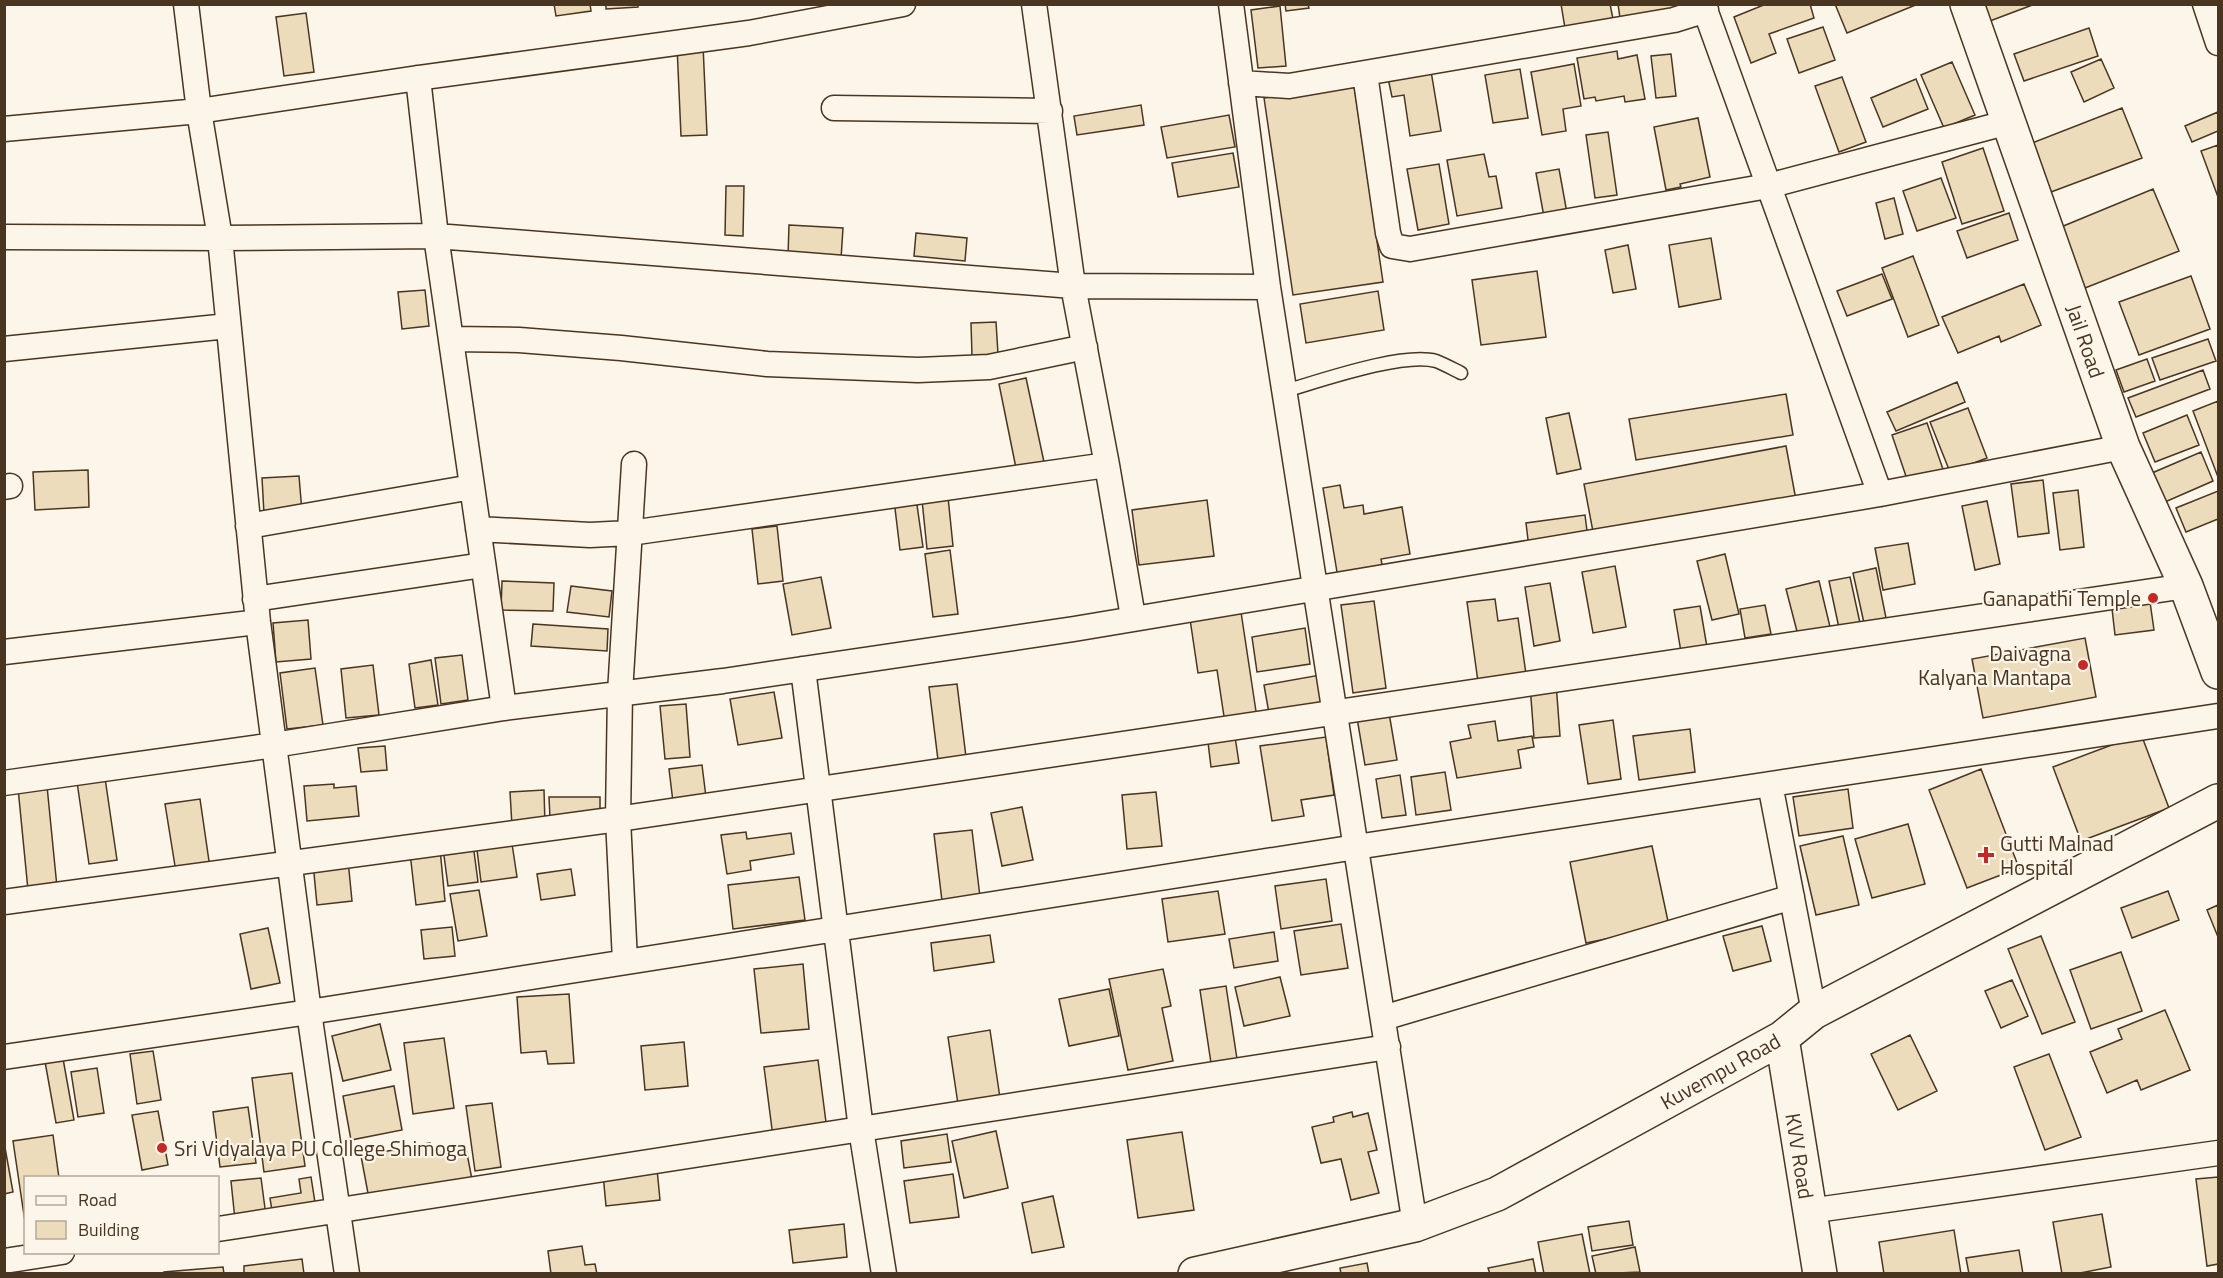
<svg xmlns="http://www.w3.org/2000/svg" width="2223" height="1278" viewBox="0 0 2223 1278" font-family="'Titillium Web',sans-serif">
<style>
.building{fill:#ecdcbc;stroke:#4a3520;stroke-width:1.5}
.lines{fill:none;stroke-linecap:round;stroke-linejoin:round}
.service-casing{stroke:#4a3520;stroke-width:15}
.minor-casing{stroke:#4a3520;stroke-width:27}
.secondary-casing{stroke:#4a3520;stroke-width:36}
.service{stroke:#fbf6e9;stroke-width:12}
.minor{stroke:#fbf6e9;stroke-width:24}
.secondary{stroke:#fbf6e9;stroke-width:33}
.poi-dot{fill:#c62828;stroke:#fbf6e9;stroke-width:2}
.labels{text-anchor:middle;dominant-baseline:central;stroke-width:4.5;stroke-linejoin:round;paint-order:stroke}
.street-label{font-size:21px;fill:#4a3520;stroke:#fbf6e9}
.poi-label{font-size:21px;fill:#4a3520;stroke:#fbf6e9;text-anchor:end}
</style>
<rect width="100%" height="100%" fill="#fbf6e9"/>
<path class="building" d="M554,4H590L591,11L556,16Z
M606,4H638V7L606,9Z
M1285,4H1308L1309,8L1286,11Z
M1561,4H1610L1613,19L1565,28Z
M1618,4H1684V6L1620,18Z
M1766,4H1810L1814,18L1769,34L1776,53L1751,63L1734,17Z
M1835,4H1918L1847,33Z
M1976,4H2035L1982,24Z
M1280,6L1286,66L1258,68L1251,10Z
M306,13L314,72L284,76L276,17Z
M1823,27L1835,60L1799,73L1787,39Z
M2089,28L2098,56L2024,81L2014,54Z
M703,45L707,135L681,136L677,46Z
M1617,51L1618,59L1637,55L1645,99L1625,102L1624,96L1596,101L1595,97L1584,99L1577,58Z
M1671,54L1676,96L1656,98L1651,56Z
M2101,59L2114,88L2084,102L2071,72Z
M1952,62L1975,115L1944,128L1921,75Z
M1574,64L1581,106L1563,109L1566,131L1542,135L1531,72Z
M1520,69L1528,118L1493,123L1485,75Z
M1431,71L1441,131L1410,136L1404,95L1392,97L1388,78Z
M1842,77L1866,142L1839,152L1815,86Z
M1916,79L1928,109L1883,127L1871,98Z
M1354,85L1383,282L1293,295L1264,98Z
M1141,105L1144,125L1077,135L1074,116Z
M2122,108L2142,158L2051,192L2032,143Z
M2218,112V131L2192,142L2185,126Z
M1229,115L1235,147L1167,158L1161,127Z
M1698,118L1710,177L1680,184L1681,187L1666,190L1654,127Z
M1608,132L1617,195L1595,198L1586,135Z
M2218,145V197L2201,151Z
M1983,148L2004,211L1962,224L1942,162Z
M1233,153L1239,187L1178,197L1172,163Z
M1484,154L1489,177L1496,176L1502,208L1457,216L1447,160Z
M1439,164L1449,224L1418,230L1407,169Z
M1559,169L1567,213L1544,217L1536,173Z
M1941,178L1956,218L1917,231L1903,191Z
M726,186H744L743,236L725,235Z
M2153,189L2179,251L2085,288L2061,227Z
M1894,198L1903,234L1885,239L1876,203Z
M2009,213L2018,240L1967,258L1957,231Z
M789,225L843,228L841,259L788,256Z
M916,233L967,238L965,261L914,256Z
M1711,238L1721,299L1679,307L1669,245Z
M1628,245L1636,289L1613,293L1605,250Z
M1913,256L1939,325L1908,337L1882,268Z
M1537,271L1546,337L1481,345L1472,280Z
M1882,274L1892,299L1847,316L1837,291Z
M2191,276L2210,329L2139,355L2119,302Z
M2024,284L2041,325L2001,342L1999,336L1958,353L1942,317Z
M425,290L429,326L402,329L398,292Z
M1378,291L1384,330L1306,343L1300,304Z
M996,322L998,354L972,356L971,323Z
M2208,339L2216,361L2160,380L2152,358Z
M2147,359L2155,381L2124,392L2116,370Z
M2203,370L2210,389L2136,417L2128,398Z
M1026,378L1044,462L1016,468L999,384Z
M1957,382L1965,402L1896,431L1887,412Z
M1786,394L1793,435L1636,460L1629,419Z
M2218,401V477L2193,411Z
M1968,408L1987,458L1950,472L1930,422Z
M1569,413L1581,469L1557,474L1546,418Z
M2187,415L2199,445L2155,462L2143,433Z
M1927,423L1945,475L1910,488L1892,435Z
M1786,446L1796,500L1594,537L1584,484Z
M2201,452L2213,481L2165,502L2152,473Z
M88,470L89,507L35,510L33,472Z
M299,476L302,512L264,514L262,478Z
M2043,480L2049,533L2018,537L2011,484Z
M1340,485L1344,508L1363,505L1364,514L1402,507L1410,554L1381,559L1383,570L1338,578L1323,488Z
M2078,490L2084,547L2060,550L2053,493Z
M2218,491V519L2186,532L2176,508Z
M948,497L953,546L927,549L922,500Z
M916,498L923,547L900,550L894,500Z
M1207,500L1214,556L1139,565L1132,510Z
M1987,501L2000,564L1975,570L1962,506Z
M1585,515L1588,539L1529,548L1526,523Z
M777,526L783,581L758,584L752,529Z
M1908,543L1915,584L1883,590L1875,548Z
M950,550L958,614L933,617L925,554Z
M1725,554L1739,614L1712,620L1697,561Z
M1615,566L1626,627L1593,633L1582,572Z
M1876,568L1886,618L1864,623L1853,573Z
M821,577L831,628L792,635L783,584Z
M1850,577L1860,623L1839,628L1829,581Z
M502,581L554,583L553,611L501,610Z
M1819,581L1831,631L1799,639L1786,589Z
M1550,583L1560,641L1534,646L1525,587Z
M571,586L612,591L609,617L567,612Z
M2149,595L2154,630L2115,635L2111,600Z
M1495,599L1498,621L1518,618L1527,681L1479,689L1467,602Z
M1374,601L1386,688L1353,693L1341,605Z
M1765,605L1771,634L1745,638L1740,609Z
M1700,606L1708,653L1682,658L1674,610Z
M1241,612L1257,718L1225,723L1217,670L1198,673L1190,619Z
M308,620L311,659L276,662L273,623Z
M533,624L608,629L607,651L531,646Z
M1305,628L1310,664L1257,672L1252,637Z
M2085,638L2096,697L1983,718L1972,659Z
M462,655L468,700L441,704L435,658Z
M431,660L438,705L415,708L409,664Z
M373,665L379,715L346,718L341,669Z
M315,668L323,725L287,729L280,673Z
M1320,675L1326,709L1270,719L1264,685Z
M1556,683L1560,736L1534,738L1530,685Z
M957,684L967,765L939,768L929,687Z
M774,692L782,738L738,745L730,699Z
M686,704L690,757L665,759L660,706Z
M1388,707L1397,760L1365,765L1356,712Z
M1613,720L1621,779L1588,784L1579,725Z
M1495,721L1498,741L1532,736L1534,747L1518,750L1521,768L1457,778L1450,742L1471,738L1468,725Z
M1690,729L1695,772L1639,780L1633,736Z
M1234,730L1239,763L1211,767L1207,734Z
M2141,734L2169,808L2081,841L2053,767Z
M1326,737L1334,795L1301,800L1304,816L1272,821L1260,746Z
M385,746L387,770L361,772L358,748Z
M702,765L706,797L673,802L669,769Z
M1981,769L2019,868L1967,888L1929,790Z
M1445,772L1451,810L1416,815L1411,777Z
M1400,775L1406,815L1382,818L1376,779Z
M105,778L117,860L89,864L77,782Z
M334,784V788L356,786L359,816L307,821L304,786Z
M47,786L57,887L28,890L18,788Z
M1848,789L1853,828L1799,836L1793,797Z
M544,790L545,825L512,826L510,792Z
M1156,792L1162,846L1127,849L1122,795Z
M549,797H600V817L550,818Z
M200,799L210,868L176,872L165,804Z
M1022,807L1033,860L1002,866L991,813Z
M1908,824L1925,884L1872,898L1855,839Z
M972,830L980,897L942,901L934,834Z
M746,832L747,839L791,833L794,854L750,861L751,870L727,874L721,835Z
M1843,836L1859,905L1816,915L1800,846Z
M511,837L517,877L481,882L476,842Z
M473,844L478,882L448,886L443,848Z
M1652,846L1669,926L1586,943L1570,862Z
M440,849L445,901L416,905L410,853Z
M348,860L352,901L317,905L313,863Z
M571,869L575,895L541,900L537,874Z
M799,877L805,920L733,929L728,885Z
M1326,879L1332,921L1281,929L1275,886Z
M479,890L487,936L458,941L450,894Z
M1218,891L1225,934L1168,942L1162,899Z
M2168,891L2179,920L2132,938L2121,908Z
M2218,905V937L2207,910Z
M1341,924L1348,968L1301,975L1294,931Z
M1762,926L1771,961L1733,971L1723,936Z
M452,927L455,956L424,959L421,930Z
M268,928L280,983L251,989L240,934Z
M1274,932L1278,961L1234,968L1229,939Z
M990,935L994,962L934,971L931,943Z
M2041,936L2075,1022L2042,1034L2008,949Z
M2121,952L2142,1011L2091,1029L2070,970Z
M803,964L809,1029L761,1033L754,969Z
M1163,969L1171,1006L1162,1008L1173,1061L1128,1070L1109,979Z
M1280,977L1290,1016L1244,1026L1235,987Z
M2012,980L2028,1016L2001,1028L1985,991Z
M1226,986L1237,1059L1211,1063L1200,990Z
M1109,989L1119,1036L1069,1046L1059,999Z
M569,994L574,1063L548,1064L546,1051L521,1053L517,997Z
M2165,1010L2190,1070L2141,1090L2137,1080L2107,1093L2090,1052L2122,1039L2118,1029Z
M380,1024L391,1070L343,1081L332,1036Z
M990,1030L1000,1098L958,1104L948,1037Z
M1910,1035L1937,1091L1898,1110L1871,1054Z
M444,1038L454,1108L413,1114L404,1043Z
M684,1042L688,1086L645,1090L641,1046Z
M153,1051L161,1100L137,1104L130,1054Z
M62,1053L74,1120L56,1123L44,1056Z
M2049,1054L2081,1137L2045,1150L2014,1067Z
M818,1060L827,1130L773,1137L764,1067Z
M97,1068L104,1113L78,1117L71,1072Z
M292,1073L305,1166L264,1172L252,1078Z
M394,1086L402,1130L351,1140L343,1096Z
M492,1103L501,1167L475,1171L466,1106Z
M248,1107L256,1163L220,1167L213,1112Z
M158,1111L168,1165L142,1170L132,1115Z
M1352,1112L1353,1117L1368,1113L1377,1150L1368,1152L1379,1193L1351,1200L1341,1159L1321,1163L1312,1127L1334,1122L1333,1117Z
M996,1131L1008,1188L964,1198L952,1141Z
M1182,1132L1194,1210L1138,1218L1127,1140Z
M947,1134L951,1162L904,1168L901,1141Z
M53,1135L59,1178H26V1229L13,1141Z
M4,1142L13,1192L4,1194Z
M430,1143L432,1154L466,1148L473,1185L370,1204L361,1156Z
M657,1169L660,1200L606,1206L603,1174Z
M953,1174L959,1217L910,1223L904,1181Z
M311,1177L316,1209L273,1217L270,1198L301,1193L299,1179Z
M2218,1177V1264L2207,1266L2196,1179Z
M261,1178L266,1216L235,1220L231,1181Z
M1053,1196L1064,1247L1032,1253L1022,1203Z
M2102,1214L2111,1267L2075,1274H2062L2053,1222Z
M1629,1221L1633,1245L1592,1251L1588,1227Z
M844,1224L847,1257L793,1263L789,1230Z
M1954,1230L1961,1274H1884L1879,1242Z
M1582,1234L1590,1274H1544L1538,1242Z
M582,1246L585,1265L595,1264L597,1274H551L548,1251Z
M1635,1247L1640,1272L1596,1274L1592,1256Z
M2019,1250L2023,1274H1969L1966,1258Z
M302,1259L304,1274H244V1266Z
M1533,1259L1536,1274H1490L1488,1268Z
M1367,1263L1369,1274H1341L1340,1268Z
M223,1267L224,1274H164V1272Z"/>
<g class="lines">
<defs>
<path id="service" d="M1285,391C1320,381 1402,352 1436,361C1444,364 1453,369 1461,373"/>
<path id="minor" d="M186,4L199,111L220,238L258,622L309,1012L347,1274
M1034,4L1073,286L1107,465
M1231,4L1268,287L1415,1225
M1703,4L1880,494
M2205,4L2218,43
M1365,74L1388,233L1392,246L1410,249L1768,186L2009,122
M418,78L436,236L504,708
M1241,83L1289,86L1674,20L1706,10
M834,108L1050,111
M4,129L199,111L418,78L749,33L903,4
M4,237L220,238L436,236L1073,286L1268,287
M451,339L519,340L621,348L767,364L918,370L989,367L1085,347
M4,349L228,326
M4,487L10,486
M248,526L472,487
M478,529L590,535L630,533L1107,465L1133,617
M255,599L483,565
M4,652L258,622
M803,669L861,1129L884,1274
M4,783L274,745L504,708L723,681L1074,629L1880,494L2123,447
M1770,784L1814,1012
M4,902L618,819L2186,586
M625,961L618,819L620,693L634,464
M1383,1018L1792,897
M4,1057L309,1012L1356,847L2218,716
M1809,1211L2218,1153
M218,1229L1388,1047
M4,1261L62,1252"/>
<path id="secondary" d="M1967,4L2123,447L2186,586L2218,672
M1782,1038L1820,1274
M1195,1274L1415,1225L1497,1194L1782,1038L1814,1012L2218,801"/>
</defs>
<use href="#service" class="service-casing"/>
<use href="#minor" class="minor-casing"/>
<use href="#secondary" class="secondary-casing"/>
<use href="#service" class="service"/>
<use href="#minor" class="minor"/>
<use href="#secondary" class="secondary"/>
</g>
<g class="poi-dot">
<circle cx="2153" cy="598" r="6"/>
<circle cx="2083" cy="665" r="6"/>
<path d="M1983 846h6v6h6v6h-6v6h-6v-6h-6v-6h6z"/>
<circle cx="162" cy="1148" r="6"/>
</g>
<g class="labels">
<g class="street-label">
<text transform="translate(2086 341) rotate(71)">Jail Road</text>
<text transform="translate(1720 1071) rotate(-29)">Kuvempu Road</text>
<text transform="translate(1800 1156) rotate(81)">KVV Road</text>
</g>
<g class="poi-label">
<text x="2141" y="598">Ganapathi Temple</text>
<text x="2071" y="653">Daivagna<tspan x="2071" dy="24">Kalyana Mantapa</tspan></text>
<text x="2000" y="843" text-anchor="start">Gutti Malnad<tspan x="2000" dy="24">Hospital</tspan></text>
<text x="174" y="1148" text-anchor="start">Sri Vidyalaya PU College Shimoga</text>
</g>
</g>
<rect width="2223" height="1278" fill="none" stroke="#4a3520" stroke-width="12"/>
<rect x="24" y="1176" width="195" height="78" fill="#fbf6e9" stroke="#b4a999" stroke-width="1.5"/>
<rect x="36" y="1196" width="30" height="9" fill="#fbf6e9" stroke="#b4a999" stroke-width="1.5"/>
<text x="78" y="1206" font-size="18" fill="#4a3520">Road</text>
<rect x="36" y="1221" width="30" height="18" fill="#ecdcbc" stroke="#b4a999" stroke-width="1.5"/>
<text x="78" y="1236" font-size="18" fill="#4a3520">Building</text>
</svg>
